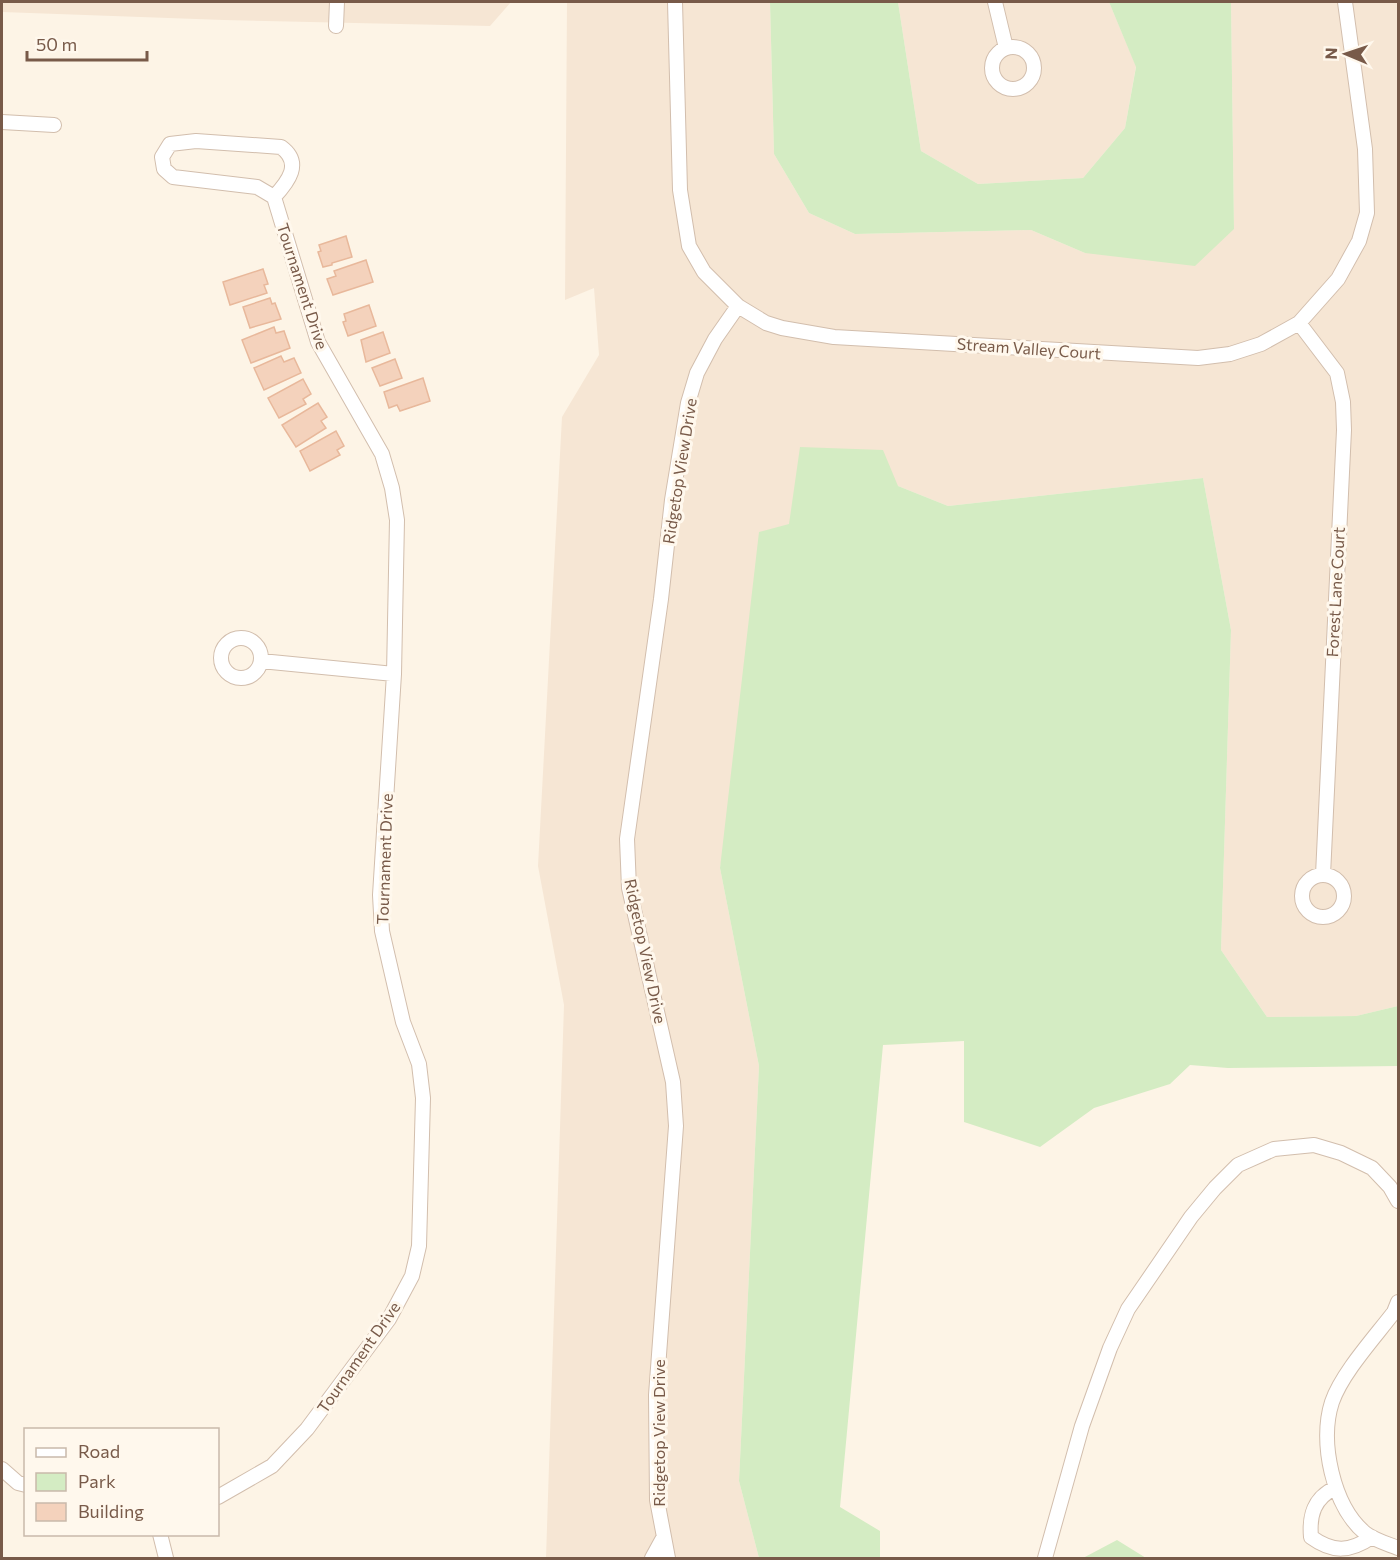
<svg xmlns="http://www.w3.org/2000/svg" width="1400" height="1560" viewBox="0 0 1400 1560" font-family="Commissioner,sans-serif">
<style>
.residential{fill:#f6e6d4}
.green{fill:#d4ecc3}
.building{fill:#f4d2bc;stroke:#e8b89b;stroke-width:1.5}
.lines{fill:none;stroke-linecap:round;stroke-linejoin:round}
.minor-casing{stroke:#d2bead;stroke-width:16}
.minor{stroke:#fff;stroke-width:14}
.labels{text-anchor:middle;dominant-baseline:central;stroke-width:6;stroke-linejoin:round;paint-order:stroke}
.street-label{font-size:16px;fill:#785a49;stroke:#fff8ed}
</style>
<rect width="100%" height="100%" fill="#fdf4e6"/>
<path class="residential" d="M2,2H511L490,26L224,20L2,12Z
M567,2H770L774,154L809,213L855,234L1031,230L1085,253L1234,229L1231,2H1398V1006L1356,1016L1267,1017L1221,950L1231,630L1203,478L948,506L898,486L789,524L720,868L759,1066L739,1481L759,1558H546L564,1005L538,866L562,417L599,355L594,288L565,300Z
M898,2H1109L1136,66L1125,128L1083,178L978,184L921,151Z"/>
<path class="green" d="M770,2H898L921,151L978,184L1083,178L1125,128L1136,67L1109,2H1231L1234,229L1195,266L1085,253L1031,230L855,234L809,213L774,154Z
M800,447L883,450L898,486L948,506L1203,478L1231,630L1221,950L1267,1017L1356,1016L1398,1006V1066L1228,1068L1190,1065L1170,1084L1094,1108L1040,1147L964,1122V1041L883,1045L840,1507L880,1531V1558H759L739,1481L759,1066L720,868L759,532L789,524Z
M1117,1540L1146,1558H1083Z"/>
<path class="building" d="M346,236L352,257L332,263V265L323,267L318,252L321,251L319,245Z
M366,260L373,282L333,295L327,279L336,276L334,271Z
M263,269L268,284L264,285L267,293L230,305L223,282Z
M270,298L272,304L275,303L281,319L250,328L243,307Z
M369,305L376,326L348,336L343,322L346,321L344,314Z
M274,327L276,333L284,331L290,348L251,363L242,340Z
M383,332L390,353L366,362L361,340Z
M281,356L284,362L294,358L301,373L264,390L254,368Z
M395,359L402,378L380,386L372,368Z
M423,378L430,401L400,411L397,405L389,408L384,392Z
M303,379L311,394L303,399L306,404L279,418L268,398Z
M318,403L327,417L321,421L326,428L296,447L282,425Z
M336,431L344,446L337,450L340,455L310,471L300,451Z"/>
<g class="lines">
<defs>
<path id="minor" d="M675,2L680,190L689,246L704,272L738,306L766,323L782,328L834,337L1198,358L1230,354L1261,344L1299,323L1338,279L1359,241L1367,213L1365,149L1345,2
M995,2L1006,48
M336,26L337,2
M992 68a21 21 0 1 1 42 0a21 21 0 1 1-42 0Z
M2,122L54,125
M1299,323L1337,373L1343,402L1344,430L1323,875
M221 658a20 20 0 1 1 40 0a20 20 0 1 1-40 0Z
M261,661L394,674
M1302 896a21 21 0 1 1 42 0a21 21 0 1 1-42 0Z
M1398,1302L1394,1312C1375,1337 1342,1373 1332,1402C1319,1442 1333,1506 1365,1533C1374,1540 1388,1544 1398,1548
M2,1469L18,1483L26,1485
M1335,1488C1314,1498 1309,1515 1311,1537C1333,1553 1350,1552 1372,1537
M218,1497L272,1466L307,1429L389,1319L412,1276L419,1246L423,1098L419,1064L403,1022L382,931L380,895L394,674L397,520L392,488L382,454L318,342L274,197L257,187L173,177L164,169L162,157L170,144L196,141L281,147C303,163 288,182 274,197
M160,1534L166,1558
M652,1558L663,1538
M668,1558L657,1500L656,1395L676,1126L673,1082L629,888L627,839L661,599L672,500L688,403L697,373L715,339L738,306
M1045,1558L1082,1426L1110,1348L1128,1309L1191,1217L1215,1188L1238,1165L1274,1149L1314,1145L1341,1153L1372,1168L1390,1187L1398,1201"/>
</defs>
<use href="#minor" class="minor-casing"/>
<use href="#minor" class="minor"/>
</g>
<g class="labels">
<g class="street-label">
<text transform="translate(303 286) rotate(72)">Tournament Drive</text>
<text transform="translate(1029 348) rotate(4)">Stream Valley Court</text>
<text transform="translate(679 471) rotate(-81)">Ridgetop View Drive</text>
<text transform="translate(1335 592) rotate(-87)">Forest Lane Court</text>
<text transform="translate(384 859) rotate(-88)">Tournament Drive</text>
<text transform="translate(646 951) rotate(78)">Ridgetop View Drive</text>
<text transform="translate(358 1357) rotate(-55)">Tournament Drive</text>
<text transform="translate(658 1433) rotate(-90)">Ridgetop View Drive</text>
</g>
</g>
<rect width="1400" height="1560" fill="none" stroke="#785a49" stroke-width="6"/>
<rect x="24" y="1428" width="195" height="108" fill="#fff8ed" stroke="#c9b9ab" stroke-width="1.5"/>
<rect x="36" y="1448" width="30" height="9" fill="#ffffff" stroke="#c9b9ab" stroke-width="1.5"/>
<text x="78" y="1458" font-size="18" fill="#785a49">Road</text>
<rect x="36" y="1473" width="30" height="18" fill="#d4ecc3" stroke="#c9b9ab" stroke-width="1.5"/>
<text x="78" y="1488" font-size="18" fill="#785a49">Park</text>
<rect x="36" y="1503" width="30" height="18" fill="#f4d2bc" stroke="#c9b9ab" stroke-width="1.5"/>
<text x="78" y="1518" font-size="18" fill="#785a49">Building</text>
<g transform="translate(1346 54) rotate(272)" stroke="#fff8ed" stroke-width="4.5" paint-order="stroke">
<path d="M0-4.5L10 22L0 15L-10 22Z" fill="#785a49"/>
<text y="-9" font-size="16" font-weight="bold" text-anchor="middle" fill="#785a49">N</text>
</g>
<path d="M27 51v9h120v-9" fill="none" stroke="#785a49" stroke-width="3"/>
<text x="36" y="51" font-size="18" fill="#785a49" stroke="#fff8ed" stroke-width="4.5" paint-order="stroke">50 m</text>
</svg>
